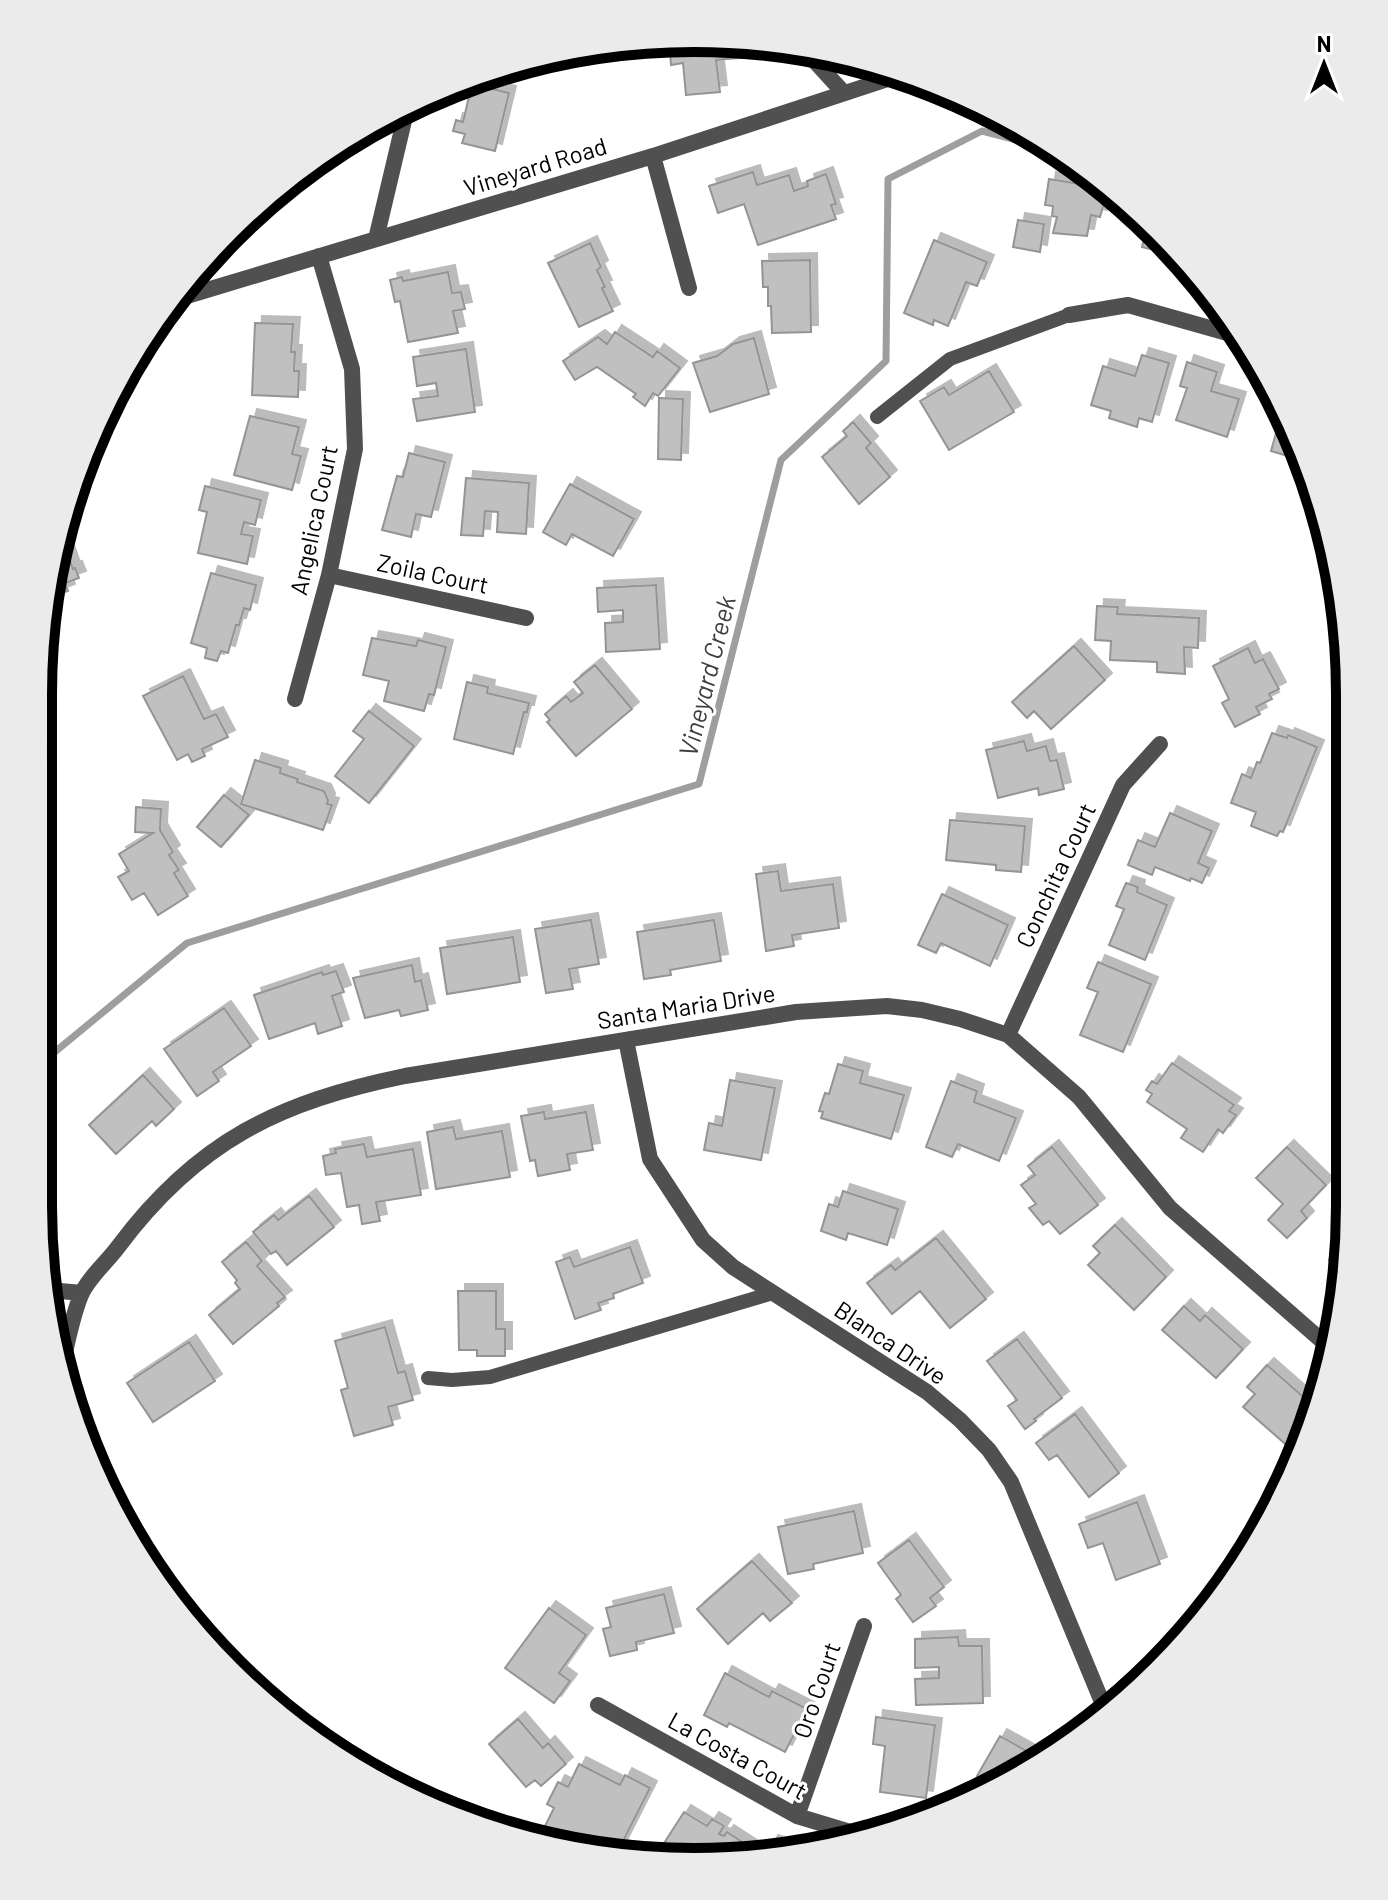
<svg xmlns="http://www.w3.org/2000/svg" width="1388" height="1900" viewBox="0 0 1388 1900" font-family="Barlow,sans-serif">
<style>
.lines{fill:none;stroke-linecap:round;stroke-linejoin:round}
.stream{stroke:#9e9e9e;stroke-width:7}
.building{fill:#c0c0c0;stroke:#949494;stroke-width:2;filter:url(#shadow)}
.service{stroke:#505050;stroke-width:14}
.minor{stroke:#505050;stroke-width:16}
.labels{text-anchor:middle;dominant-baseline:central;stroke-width:6;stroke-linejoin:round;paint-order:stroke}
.street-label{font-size:24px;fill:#000;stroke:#fff}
.water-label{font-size:26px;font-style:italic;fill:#3f3f3f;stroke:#fff}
.rim{fill:none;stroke:#000;stroke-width:10}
</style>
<defs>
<filter id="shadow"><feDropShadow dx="7" dy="-7" stdDeviation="0" flood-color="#0004"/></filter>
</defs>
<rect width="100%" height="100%" fill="#fff"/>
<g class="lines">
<path class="stream" d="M38,1055L56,1051L187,943L699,784L781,460L886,361L888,179L982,131L1055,150"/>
</g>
<path class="building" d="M660,40L748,43L749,57L716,60L720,92L686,95L683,63L671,65L670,52H661Z
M542,57L538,73L518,67L515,78L493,72L524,60Z
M472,84L509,93L495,151L462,143L465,134L453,131L456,120L463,122Z
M753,172L757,185L789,175L794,191L808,186L807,181L826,174L836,204L831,205L836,219L758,245L744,204L718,213L709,186Z
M1049,179L1105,188L1107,192L1100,217L1091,215L1087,236L1053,233L1057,217L1052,216L1053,206L1045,205Z
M1018,220L1044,224L1040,252L1013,247Z
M1148,224L1178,256L1142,247Z
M934,240L987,262L977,286L966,282L948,326L934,320L933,325L904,313Z
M590,243L601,267L597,270L605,287L602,288L613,311L579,327L548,263Z
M810,260L811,332L772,333L771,306H768V287H763L762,261Z
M448,272L452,293L461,292L465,309L453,311L458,333L408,342L400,301L395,302L390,280L402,277L403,281Z
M255,323L293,324L291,352H295L294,371H299L298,397L252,395Z
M615,332L653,357L657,351L680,368L658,396L653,393L645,406L633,397L636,394L597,367L575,380L563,361L598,337L607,344Z
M754,338L769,394L710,412L693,363L717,356L733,344Z
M466,349L475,412L417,421L413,399L438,396L436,383L417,386L413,357Z
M1142,355L1169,363L1152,422L1139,418L1137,427L1109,418L1111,411L1091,405L1103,366L1135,376Z
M1187,362L1217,372L1211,391L1239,399L1227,437L1176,420L1187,388L1180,386Z
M989,371L1014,412L949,450L920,401L944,387L949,395Z
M659,398L683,399L681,460L658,459Z
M1280,408L1300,443L1305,461L1271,451L1279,422H1276Z
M250,416L299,427L292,454L301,456L292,490L234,475Z
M853,422L871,443L866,448L890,477L859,504L822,457L847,436L843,431Z
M409,453L445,462L431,517L416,514L411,537L382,530L397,476L403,477Z
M466,478L529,483L526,534L497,532L498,512L485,511L483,536L461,535Z
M570,484L634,519L613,556L572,534L566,545L543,532Z
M205,486L261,500L255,525L244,522L241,534L253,536L247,564L198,553L207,512L199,510Z
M62,520L67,534L61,535L73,569L75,568L79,578L65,583L68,591L51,597Z
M211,573L256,585L250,610L244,608L239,625H236L228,653L221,651L217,661L205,658L207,648L191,643Z
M656,585L660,649L606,652L605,623L623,622V610L598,612L597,588Z
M1097,606L1118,607L1117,614L1199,618L1198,648L1184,647L1185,674L1157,672V662L1110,660L1111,641L1095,640Z
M372,638L416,646L418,640L446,647L434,695L429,694L424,711L384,701L389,681L363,675Z
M1074,646L1105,680L1051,729L1034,711L1027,718L1012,702Z
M1248,648L1255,663L1263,659L1279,689L1269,694L1272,699L1256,707L1260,714L1235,727L1222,703L1229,699L1213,666Z
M595,665L632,709L576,756L547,722L550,720L545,714L566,696L571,702L583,693L574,682Z
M183,676L204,719L216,714L228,737L202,749L205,756L192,762L188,754L177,760L143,696Z
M467,682L488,687L487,693L529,703L527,712H524L513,754L454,739Z
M369,711L414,746L369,803L335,776L364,739L353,731Z
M1272,733L1287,738L1288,735L1317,747L1283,832L1280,831L1277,836L1251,826L1256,812L1231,803L1242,774L1251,778L1257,762L1260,763Z
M1024,741L1027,751L1046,746L1050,761L1057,760L1064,789L1039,795L1038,788L998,798L986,750Z
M255,760L281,768L280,773L298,779L297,782L324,791L328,800L327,804L332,805L323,830L241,804Z
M224,795L249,815L221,847L197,827Z
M136,807L161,809L160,830L173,852L169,855L179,870L174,873L188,896L158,915L144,893L132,900L118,877L129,871L119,854L153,833L135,832Z
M1170,813L1212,831L1198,863L1209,868L1202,883L1191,878L1190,881L1155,867L1152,875L1128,865L1138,840L1155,847Z
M950,820L1025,826L1021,872L996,870V865L946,860Z
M778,871L781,891L833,884L839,928L792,935L794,946L766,951L756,874Z
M1126,883L1138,887L1137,892L1167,905L1145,960L1109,945L1124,909L1116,906Z
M942,894L1008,925L990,966L941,943L936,953L918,945Z
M591,920L599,964L569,969L573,989L546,993L535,929Z
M714,920L721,961L670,970L671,975L644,979L637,932Z
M513,937L520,982L447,994L440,948Z
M1098,962L1151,984L1123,1052L1080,1035L1098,992L1087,988Z
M412,965L415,982L421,980L428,1010L401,1016L399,1010L365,1018L353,978Z
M336,971L344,992L332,996L342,1026L318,1034L315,1023L269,1039L254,995L322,972L323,975Z
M224,1008L251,1046L213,1072L219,1081L197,1096L164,1049Z
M1172,1063L1234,1105L1229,1111L1236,1115L1223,1133L1218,1129L1203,1152L1181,1138L1187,1129L1147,1102L1152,1094L1146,1090L1152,1081L1157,1084Z
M838,1064L863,1071L860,1083L904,1095L891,1139L821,1118L823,1112L819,1111L825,1093L829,1094Z
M143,1075L174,1109L156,1126L152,1121L116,1154L89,1125Z
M730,1080L775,1088L761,1160L704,1150L709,1123L722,1126Z
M951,1081L977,1091L974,1102L1016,1118L999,1161L958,1144L952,1157L926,1147Z
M544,1112L545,1119L586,1112L593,1150L567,1154L570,1170L538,1176L535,1160L530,1161L521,1116Z
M453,1127L456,1139L502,1131L510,1177L436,1189L427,1132Z
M364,1144L367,1157L413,1149L421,1195L376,1202L380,1221L362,1224L359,1205L347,1207L341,1173L326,1175L323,1156L336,1153L335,1149Z
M1052,1147L1098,1205L1060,1234L1049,1221L1043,1225L1029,1208L1036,1204L1021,1185L1035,1175L1028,1166Z
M1287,1147L1326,1185L1301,1211L1307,1218L1287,1238L1268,1220L1283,1204L1256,1178Z
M843,1191L898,1209L887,1245L848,1233L846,1240L821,1231L829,1204L838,1207Z
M309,1196L334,1227L287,1265L276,1251L271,1254L253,1232L274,1215L278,1220Z
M1115,1225L1166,1277L1134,1310L1088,1265L1100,1253L1093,1246Z
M1348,1227L1349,1249L1344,1270L1329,1260Z
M936,1238L986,1299L950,1328L920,1291L892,1314L867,1283L891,1265L895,1270Z
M246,1242L262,1261L257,1266L285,1297L277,1303L279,1306L233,1344L209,1315L240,1289L235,1283L237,1280L222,1262Z
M630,1247L643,1283L613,1294L614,1298L598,1303L601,1310L575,1319L556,1262L570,1257L574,1267Z
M458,1291H496V1329H505V1356H477V1350H459Z
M1184,1306L1200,1321L1205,1315L1243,1349L1216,1378L1162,1330Z
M385,1327L398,1373L405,1371L413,1400L388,1407L393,1425L354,1436L341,1390L348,1388L335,1341Z
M1017,1339L1062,1398L1034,1419L1036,1421L1025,1429L1008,1406L1017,1400L987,1361Z
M189,1342L215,1381L153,1422L127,1383Z
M1267,1365L1317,1409L1311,1425L1291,1449L1243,1407L1255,1394L1247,1387Z
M1075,1414L1119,1473L1089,1497L1057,1455L1049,1460L1036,1443Z
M1137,1502L1160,1564L1116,1580L1103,1543L1088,1548L1079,1524Z
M854,1511L863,1553L813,1564L814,1569L788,1574L778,1527Z
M909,1540L944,1587L930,1598L936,1606L913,1622L896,1599L901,1595L878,1563Z
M752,1561L792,1603L770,1621L763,1613L728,1644L697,1609Z
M664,1594L674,1633L636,1642L637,1650L610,1656L603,1629L611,1627L606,1608Z
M549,1608L586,1635L559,1673L570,1681L554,1703L505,1668Z
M958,1637L959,1646H982L983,1703L916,1705L915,1679L939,1678V1667L915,1668V1639Z
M725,1673L769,1697L772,1691L807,1709L785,1752L729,1723L727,1727L704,1715Z
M876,1717L935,1725L926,1798L880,1792L885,1746L873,1744Z
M518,1719L543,1748L548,1743L566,1764L541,1786L535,1780L526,1787L489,1744Z
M1000,1736L1039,1758L992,1785L977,1776Z
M579,1764L620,1785L625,1775L650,1788L618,1851L578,1850L550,1836L552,1830L545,1826L554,1808L547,1804L558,1782L568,1787Z
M684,1812L707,1826L712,1819L724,1826L719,1834L724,1836L727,1832L750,1847L744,1855L662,1853L659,1851Z
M771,1842L796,1851L795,1852L779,1856H766Z"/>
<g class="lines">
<path class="service" d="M877,417L950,359L1069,315
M428,1378L452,1380L490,1377L773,1293"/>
<path class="minor" d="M810,51L811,57L843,92
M653,156L689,288
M376,239L408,104
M177,299L653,156L906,73
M1069,315L1128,305L1238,336
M329,575L526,618
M295,699L329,575L355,449L352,369L319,256
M1008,1035L1123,785L1160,744
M626,1040L650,1159L703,1240L733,1267L927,1392L960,1420L989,1450L1011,1482L1107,1714
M49,1290L82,1293
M60,1372C67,1347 71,1319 81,1295C88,1278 107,1262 118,1247C197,1141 279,1102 405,1076L796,1012L887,1006L922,1010L960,1019L1008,1035L1079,1097L1170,1208L1329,1347
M598,1705L797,1816L860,1835
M797,1816L864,1626"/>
</g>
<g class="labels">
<g class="street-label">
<text transform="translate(535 166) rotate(-17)">Vineyard Road</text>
<text transform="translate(313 520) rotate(-78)">Angelica Court</text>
<text transform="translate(433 573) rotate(12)">Zoila Court</text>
<text transform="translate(1055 875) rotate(-65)">Conchita Court</text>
<text transform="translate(686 1006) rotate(-9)">Santa Maria Drive</text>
<text transform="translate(891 1342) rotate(34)">Blanca Drive</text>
<text transform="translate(816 1690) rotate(-71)">Oro Court</text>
<text transform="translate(738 1755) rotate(29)">La Costa Court</text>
</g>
<g class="water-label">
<text transform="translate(706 676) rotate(-76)">Vineyard Creek</text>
</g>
</g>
<path d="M0 0H1388V1900H0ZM694 52H694A642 642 0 0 1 1336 694V1206A642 642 0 0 1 694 1848H694A642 642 0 0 1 52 1206V694A642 642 0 0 1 694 52Z" fill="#ebebeb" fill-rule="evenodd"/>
<path class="rim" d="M694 52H694A642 642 0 0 1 1336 694V1206A642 642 0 0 1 694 1848H694A642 642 0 0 1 52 1206V694A642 642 0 0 1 694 52Z"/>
<g transform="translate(1324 64)" stroke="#ffffff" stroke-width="6" paint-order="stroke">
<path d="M0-6L14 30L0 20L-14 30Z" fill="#000000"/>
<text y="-12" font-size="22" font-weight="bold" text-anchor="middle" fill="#000000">N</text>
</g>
</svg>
